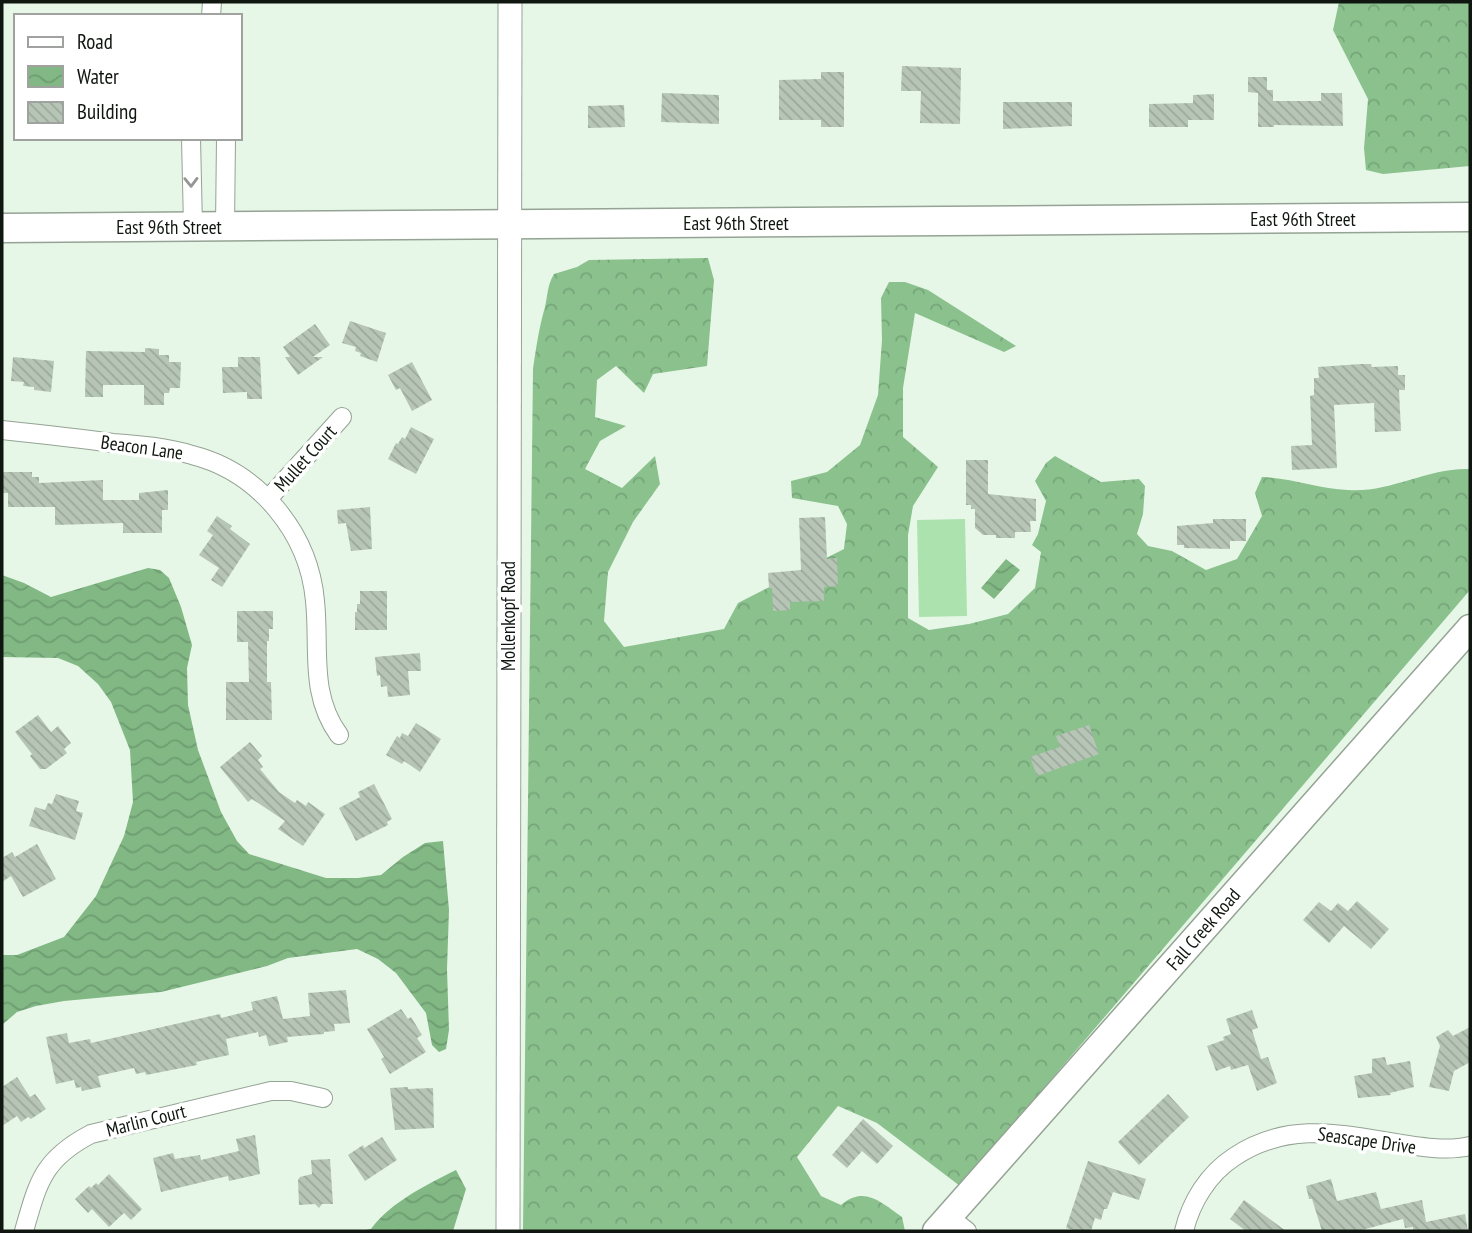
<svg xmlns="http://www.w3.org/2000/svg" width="1472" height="1233" viewBox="0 0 1472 1233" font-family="'PT Sans Narrow',sans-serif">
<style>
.forest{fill:url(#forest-crowns)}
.green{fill:#abe2ae}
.water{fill:url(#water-waves)}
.building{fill:url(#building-back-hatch)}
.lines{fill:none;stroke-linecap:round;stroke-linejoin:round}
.minor-casing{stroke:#94a394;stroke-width:20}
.tertiary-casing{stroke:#94a394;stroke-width:25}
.secondary-casing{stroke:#94a394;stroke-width:29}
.primary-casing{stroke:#94a394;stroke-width:31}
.minor{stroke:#fff;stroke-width:18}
.tertiary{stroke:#fff;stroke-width:23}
.secondary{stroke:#fff;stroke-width:26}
.primary{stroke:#fff;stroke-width:28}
.oneway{stroke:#939693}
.labels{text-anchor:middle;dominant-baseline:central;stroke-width:7;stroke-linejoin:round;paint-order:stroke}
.street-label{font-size:19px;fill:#101610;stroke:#fff}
</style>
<defs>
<pattern id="forest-crowns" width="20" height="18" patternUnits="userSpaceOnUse" patternTransform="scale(1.75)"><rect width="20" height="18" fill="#8ac18d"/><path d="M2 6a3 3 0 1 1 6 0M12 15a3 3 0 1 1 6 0" fill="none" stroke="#76a579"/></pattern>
<pattern id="water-waves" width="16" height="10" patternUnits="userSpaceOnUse" patternTransform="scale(1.75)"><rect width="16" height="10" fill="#81b884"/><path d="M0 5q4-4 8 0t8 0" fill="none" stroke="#6e9d71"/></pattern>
<pattern id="building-back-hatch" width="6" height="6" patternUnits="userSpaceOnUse" patternTransform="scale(1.75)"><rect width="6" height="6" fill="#b6c5b6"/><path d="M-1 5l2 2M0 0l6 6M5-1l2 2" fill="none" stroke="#9ba89b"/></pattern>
</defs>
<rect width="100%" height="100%" fill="#e7f7e7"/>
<path class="forest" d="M1339,2H1470V166L1383,174L1366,170L1364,148L1368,99L1333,30Z
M708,258L714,280L707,366L653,374L644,393L616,366L597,380L595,417L626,426L600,441L585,469L622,488L655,456L660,484L633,522L608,572L604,621L624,647L724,629L738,603L844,549L847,524L838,506L792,498L791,481L827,472L860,445L878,395L882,340L881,298L889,282H905L928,290L1016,346L1004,352L915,313L903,388V437L938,467L913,506L908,535V618L929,630L969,624L1008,614L1035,588L1041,552L1032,545L1038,534L1046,501L1035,481L1046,463L1055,456L1101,482L1139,479L1145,486L1143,514L1137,534L1148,546L1172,551L1206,570L1237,559L1262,516L1255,493L1262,477C1291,478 1319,489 1348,490C1390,493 1429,467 1470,469V590L960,1186L877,1123L838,1106L797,1157L821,1196L841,1205C865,1185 881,1203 902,1217L905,1231H523L533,369C536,348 539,328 545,307C548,294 547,286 554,274L577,267L589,260Z"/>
<path class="green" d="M965,519L967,616L919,617L917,520Z"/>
<path class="water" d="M1006,559L1020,570L994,599L981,588Z
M148,568L160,570L169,578L181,607L192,645L187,668L188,705L198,750L221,812L237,841L249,854L326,878H358L381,875L403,857L425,843L443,841L449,910L447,969L449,1030L446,1049L439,1052L432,1045L426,1013L396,973L378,959L357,949L288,958L267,966L161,992L64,1001L36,1006L17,1012L2,1025V955H17L64,937L96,896L124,836L133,802L130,750L111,702L98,684L78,666L58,658L2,657V575L24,583L51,597Z
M456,1170L466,1189L453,1231H360L371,1229C391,1202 426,1185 456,1170Z"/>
<path class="building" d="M902,66L961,68L960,124L920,123L921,91H901Z
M821,72H844V127H821V120H779V80L821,79Z
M1248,77H1267V90H1273V101H1321V93H1342L1343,126L1274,125V127H1258V93L1248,92Z
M662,93L719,95V124L661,122Z
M1214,94V120H1188V127H1149V104L1193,103V95Z
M1003,102H1072V126L1003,129Z
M624,105L625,127L588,128V106Z
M350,321L386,333L377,362L360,356L361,353L355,351L356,347L342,343Z
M315,324L330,345L313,357H323L298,375L285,357H290L283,347Z
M145,348L159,349V355H169V362H181L180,388H170L169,393H164V405H144V385H103V397H85L86,351L145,352Z
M13,357L54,361L51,392L34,390V387L23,386L24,382L11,381Z
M238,357H260L262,399H247V392L223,393L222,367H238Z
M412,362L432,400L412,411L400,388L396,390L388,375Z
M1361,364H1371L1372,367L1398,366V375H1405V390H1399L1401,431L1375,432L1374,403L1334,405L1337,468L1292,470L1291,446L1312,445L1310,396L1314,395V378H1319L1318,367Z
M411,427L434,439L416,474L388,459L396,443L398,444L402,437L405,439Z
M966,460H988V494L1036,499V521H1030L1031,532H1015V538H996V535H983L975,528V509H971V505H966Z
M2,472H32V477H39V483L103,480V500H139V493L168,490V510H162V533H123V523L55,525V507H8V493H2Z
M370,507L372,549L351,551L346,523L338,524L337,510Z
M217,516L232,526L230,529L250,544L222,587L211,580L219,568L199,555L213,535L207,531Z
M825,517L827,559L837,558L838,586L824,587V601L790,602V610L773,611L772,588H769L768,573L801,570L799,518Z
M1213,519H1246V541H1230V549L1184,548V545H1177V526L1213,523Z
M360,591H387V630H355V612H357V604H360Z
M237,611H273V629H269V641H267V682H271L272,720H226V682H249L248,642H237Z
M420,653L421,671H408L410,695L388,697L387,686L381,687L380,675L377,676L375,657Z
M38,715L51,732L58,726L71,743L64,749L67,753L46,769H40L30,756L32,754L15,732Z
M416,723L441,739L420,772L404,761L402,764L386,755L397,736L400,738L402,733L408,736Z
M1089,725L1099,754L1037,776L1030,757L1060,747L1056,736Z
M250,742L262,756L258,760L263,767L260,769L279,792L295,803L297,800L306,806L308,802L325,814L303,846L278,829L285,821L252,799L248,802L220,767Z
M374,784L392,819L387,822L388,825L356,841L339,808L360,797L358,792Z
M56,794L79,801L76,811L83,813L75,840L29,826L35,807L45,810L48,803L52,804Z
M37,844L56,879L23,897L11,876L2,882V858L12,852L15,857Z
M1357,901L1389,929L1371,949L1344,926L1329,943L1303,920L1319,902L1331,911L1338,903L1348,911Z
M346,990L350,1023L334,1024L335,1031L324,1032V1034L287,1037L288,1042L269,1046L266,1035L259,1037L258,1032L226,1039L229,1055L196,1062L197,1065L146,1075L145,1072L136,1074L134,1068L98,1076L101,1087L82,1091L81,1087L76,1088L74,1080L56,1084L46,1037L67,1033L69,1043L90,1039L91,1043L220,1014L221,1018L253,1010L251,1002L277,996L283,1019L310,1016L308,993Z
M401,1009L408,1019L411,1017L422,1035L417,1038L426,1052L390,1074L381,1059L384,1057L367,1029Z
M1252,1010L1258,1028L1252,1030L1261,1059L1268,1057L1277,1083L1257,1091L1248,1065L1231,1070L1230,1066L1216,1071L1207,1046L1224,1040L1223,1037L1231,1034L1226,1019Z
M1470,1027V1062L1454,1071L1449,1091L1429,1087L1440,1046L1436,1037L1448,1030L1453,1036Z
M1385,1057L1387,1065L1410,1061L1414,1087L1390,1093L1391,1095L1358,1098L1354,1076L1372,1073V1059Z
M17,1077L30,1097L35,1094L46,1109L31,1119L28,1117L21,1122L17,1116L2,1126V1087Z
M408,1087V1089L433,1088L434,1128L395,1130L390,1088Z
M1168,1094L1189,1117L1139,1165L1118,1142Z
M863,1119L893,1146L877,1164L862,1151L847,1168L832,1155Z
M255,1135L260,1174L229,1181L228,1176L161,1192L153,1158L173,1153L175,1159L200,1155L201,1160L239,1151L236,1139Z
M382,1137L397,1160L365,1181L348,1155L363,1145L364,1148Z
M330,1159L333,1204H322L319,1208L315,1204L299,1205L298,1180L300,1177L312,1174L311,1160Z
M1088,1161L1146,1179L1139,1200L1113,1192L1107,1209H1104L1101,1220L1095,1218L1091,1231H1077L1066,1228Z
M109,1174L142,1209L131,1220L124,1213L109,1227L92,1209L88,1213L75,1199L89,1186L91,1188L96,1183L98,1185Z
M1331,1179L1337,1201L1376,1192L1381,1209L1422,1200L1426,1222L1465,1214L1468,1231H1413V1227L1405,1228L1403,1219L1358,1231H1322L1312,1199H1309L1306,1186Z
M1244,1200L1267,1217L1286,1231H1246L1230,1219Z"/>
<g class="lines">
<defs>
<path id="minor" d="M211,16L212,2
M191,138L193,226
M225,226L226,138
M2,430C39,434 76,438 113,443C140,445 166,447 192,455C259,472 309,533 315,601C320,648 309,694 339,735
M268,499L342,417
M949,1217L967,1231
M24,1231C38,1182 43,1159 91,1134L271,1091H291L323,1098
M1184,1231C1191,1202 1208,1174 1234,1157C1298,1114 1362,1141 1433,1148C1445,1149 1458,1149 1470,1146"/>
<path id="tertiary" d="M508,1231L510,2"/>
<path id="secondary" d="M936,1231L1470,628"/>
<path id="primary" d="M2,228L1470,217"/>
</defs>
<use href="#minor" class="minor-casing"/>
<use href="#tertiary" class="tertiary-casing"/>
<use href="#secondary" class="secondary-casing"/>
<use href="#primary" class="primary-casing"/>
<use href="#minor" class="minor"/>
<use href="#tertiary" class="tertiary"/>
<use href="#secondary" class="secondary"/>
<use href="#primary" class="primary"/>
</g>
<defs><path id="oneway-chevron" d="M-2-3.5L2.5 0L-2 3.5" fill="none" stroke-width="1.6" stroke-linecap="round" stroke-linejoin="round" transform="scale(1.75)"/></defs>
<use class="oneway" href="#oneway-chevron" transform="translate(191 182) rotate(89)"/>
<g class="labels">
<g class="street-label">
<text x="1303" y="219">East 96th Street</text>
<text x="736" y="223">East 96th Street</text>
<text x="169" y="227">East 96th Street</text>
<text transform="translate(142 447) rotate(8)">Beacon Lane</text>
<text transform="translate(305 458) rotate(-48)">Mullet Court</text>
<text transform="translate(508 616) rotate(-90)">Mollenkopf Road</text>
<text transform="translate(1203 929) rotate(-49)">Fall Creek Road</text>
<text transform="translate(146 1120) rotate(-14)">Marlin Court</text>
<text transform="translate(1367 1140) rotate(8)">Seascape Drive</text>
</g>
</g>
<rect width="1472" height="1233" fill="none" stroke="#101610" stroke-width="7"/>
<rect x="14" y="14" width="228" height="126" fill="#ffffff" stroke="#9fa29f" stroke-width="2"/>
<rect x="28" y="37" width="35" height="10" fill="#ffffff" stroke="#9fa29f" stroke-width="2"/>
<text x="77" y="49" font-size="21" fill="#101610">Road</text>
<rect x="28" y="66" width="35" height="21" fill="url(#water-waves)" stroke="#9fa29f" stroke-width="2"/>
<text x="77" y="84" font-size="21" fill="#101610">Water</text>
<rect x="28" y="102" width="35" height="21" fill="url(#building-back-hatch)" stroke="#9fa29f" stroke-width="2"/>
<text x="77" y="119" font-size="21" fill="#101610">Building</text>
</svg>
